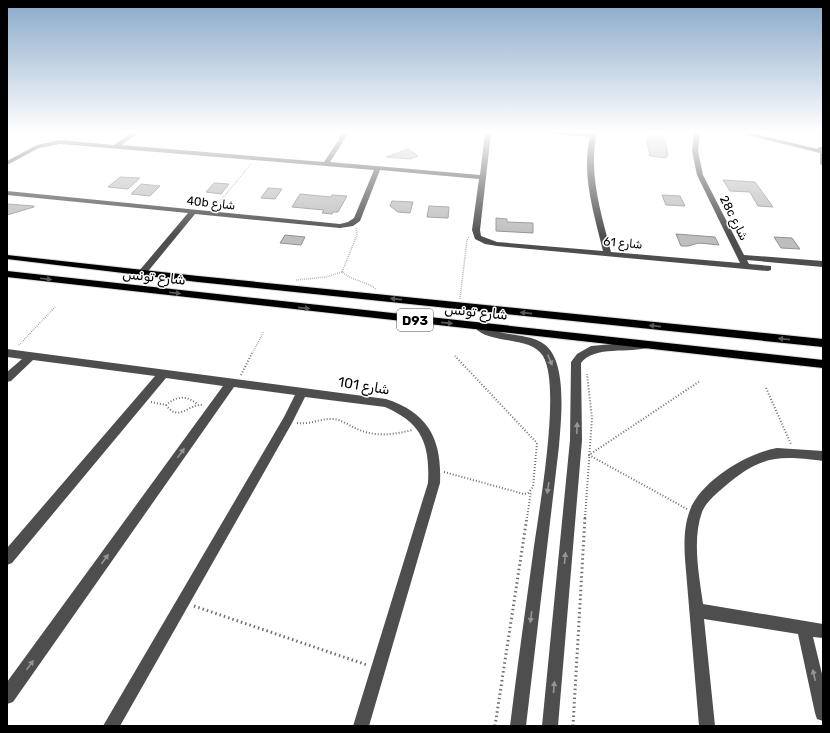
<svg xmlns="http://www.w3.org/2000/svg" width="830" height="733" viewBox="0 0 830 733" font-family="Rubik,'Noto Sans Arabic',sans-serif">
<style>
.building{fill:#bebebe;stroke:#929292}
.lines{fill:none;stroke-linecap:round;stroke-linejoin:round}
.major-casing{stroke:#dbdbdb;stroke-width:2}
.path-far2{stroke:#707070;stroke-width:1.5;stroke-dasharray:0.5 1.5;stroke-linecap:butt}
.path-far1{stroke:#707070;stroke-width:2;stroke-dasharray:1 2;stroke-linecap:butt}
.path{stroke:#707070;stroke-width:3;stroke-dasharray:1.5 3;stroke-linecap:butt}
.minor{fill:#4e4e4e;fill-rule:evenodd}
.major{fill:#000;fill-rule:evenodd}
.oneway{fill:#595959}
.oneway2{fill:#959595}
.labels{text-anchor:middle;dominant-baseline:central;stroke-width:3;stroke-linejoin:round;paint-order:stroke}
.far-street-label{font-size:12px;fill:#000;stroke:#fff}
.shield{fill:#fff;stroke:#4c4c4c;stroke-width:1}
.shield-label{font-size:13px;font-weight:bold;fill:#000}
.street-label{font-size:14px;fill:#000;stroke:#fff}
</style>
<rect width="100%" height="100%" fill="#fff"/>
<path class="building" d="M658,135L665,139L668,156H666V158L650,156L646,138Z
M408,149L418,156L410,159L386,157Z
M120,177L140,178L128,189L108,187Z
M723,180L755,182L773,207L758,206L750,192L730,191Z
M214,183L229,184L221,194L206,192Z
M141,184L160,186L150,196L131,194Z
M268,188L282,189L275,199L261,198Z
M300,194L331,197L332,195L347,196L338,212H333L332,214L322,213L324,210L292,207Z
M662,195L680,196L685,206L666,205Z
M392,201L413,202L410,213L398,212L390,206Z
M7,204L34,206V207L7,215Z
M429,206L449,207L448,218L427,217Z
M496,218L507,219V222L533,223V233L496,231Z
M676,234L715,237L719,245L699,243L688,246H681Z
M285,235L305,237L301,245L280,243Z
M774,237L792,238L800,249L781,248Z"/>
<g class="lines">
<defs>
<path id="major" d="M7,255L198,276L823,339V347L198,282L7,259Z
M7,271L823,360V368L7,277Z"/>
</defs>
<use href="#major" class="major-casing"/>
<path class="path-far2" d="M216,206L251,164
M356,228L357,235L342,272C352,281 366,281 376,289
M296,280L326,277L342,272
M460,299L467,240L469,236
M19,345L56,306
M252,354L264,331"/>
<path class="path-far1" d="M241,375L252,353
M766,388L791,444
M151,402L166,405C177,396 186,395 197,404
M166,405C179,423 189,403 203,405
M297,423C310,425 321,418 334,419C342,420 350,426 357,429C375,437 393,435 412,430
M444,472L524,494L528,493L533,487L537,443L455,356
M687,509L589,455L700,381
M527,518L531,491
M585,518L592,418L587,374"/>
<path class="path" d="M194,606L367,665
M495,726L527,517
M573,726L585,517"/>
<path class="minor" d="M131,133H139L121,145L324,162L338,141L340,140L343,142L330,162L480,175L485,133H491L480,230L481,236L497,242L603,251C594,214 581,174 590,137L545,133H597C588,173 601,213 611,252L740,263L697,175L692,151L694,133H700L698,151L703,175L744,255L823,261V267L747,260L749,264L771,266V270L768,271L497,246L485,244L475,239L472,230L479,179L380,170L360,221L353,226L340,228L195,214L145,275H139L138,273L139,271L188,213L7,195V191L340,224L348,222L354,218L374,170L60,144L39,148L7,165V161L37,145L60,140L114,145Z
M342,133H348L344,140L342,141L339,139Z
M739,133H751L818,149V147H823V166L820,164V153Z
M480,324C487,326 493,330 500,332C514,336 531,335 544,344C568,361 561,420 559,446L526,726H510C517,669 525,612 533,554C538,514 562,388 543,356C531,335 487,345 475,327Z
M647,341L652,345L650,347C630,354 594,345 581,363L582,440L558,726H542L570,440L571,362L577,354L591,346Z
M7,349L386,399C429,413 442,440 440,483L369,726H353L428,483C430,444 422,423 385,407L305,397L292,423L120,726H103L284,417L295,395L234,387L13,702L7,704V682L223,386L166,378L12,563L7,565V548L155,376L33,360L11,381L7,382V372L22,359L7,357Z
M777,448L823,451V461C777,455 760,456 724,487C716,494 706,502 702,512C692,540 699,575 703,604L823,624V638L813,637L823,678V721L817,719L815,713L798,634L704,619L715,726H699L685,559C684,542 684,526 690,510C701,481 747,453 777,448Z"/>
<use href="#major" class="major"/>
</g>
<defs><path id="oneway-solid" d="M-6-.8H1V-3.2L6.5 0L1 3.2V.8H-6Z"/></defs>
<g class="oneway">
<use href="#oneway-solid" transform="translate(46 279) rotate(7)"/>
<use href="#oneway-solid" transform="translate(175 293) rotate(6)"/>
<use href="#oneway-solid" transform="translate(396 299) rotate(-174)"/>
<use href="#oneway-solid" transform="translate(304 308) rotate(6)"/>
<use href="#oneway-solid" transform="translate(526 313) rotate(-174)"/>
<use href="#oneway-solid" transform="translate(447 323) rotate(6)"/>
<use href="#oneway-solid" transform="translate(655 326) rotate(-174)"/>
<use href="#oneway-solid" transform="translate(784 339) rotate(-174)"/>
</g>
<g class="oneway2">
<use href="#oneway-solid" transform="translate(550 360) rotate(68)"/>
<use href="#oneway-solid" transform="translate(577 428) rotate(-88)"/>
<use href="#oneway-solid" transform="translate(181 453) rotate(-54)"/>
<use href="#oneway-solid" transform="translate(548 488) rotate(99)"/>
<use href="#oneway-solid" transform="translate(565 558) rotate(-85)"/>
<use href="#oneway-solid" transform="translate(105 559) rotate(-54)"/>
<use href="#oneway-solid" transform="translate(531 617) rotate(97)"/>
<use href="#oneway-solid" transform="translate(30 665) rotate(-54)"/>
<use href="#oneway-solid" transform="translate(814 675) rotate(-103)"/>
<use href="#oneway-solid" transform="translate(554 687) rotate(-85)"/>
</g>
<linearGradient id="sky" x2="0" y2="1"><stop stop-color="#89aaca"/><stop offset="0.56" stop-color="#fff"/><stop offset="1" stop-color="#fff" stop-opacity="0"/></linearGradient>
<rect width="830" height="236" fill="url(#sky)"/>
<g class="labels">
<g class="far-street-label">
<text transform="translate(211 203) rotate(6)">40b شارع</text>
<text transform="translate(734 218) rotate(63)">28c شارع</text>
<text transform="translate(623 243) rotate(5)">شارع 61</text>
</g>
<rect class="shield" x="397" y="309" width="36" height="22" rx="3"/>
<g class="shield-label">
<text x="415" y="320">D93</text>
</g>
<g class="street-label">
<text transform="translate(154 277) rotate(6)">شارع تونس</text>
<text transform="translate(476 312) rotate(6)">شارع تونس</text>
<text transform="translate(364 386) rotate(9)">شارع 101</text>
</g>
</g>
<rect width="830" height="733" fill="none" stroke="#000000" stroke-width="16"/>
</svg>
